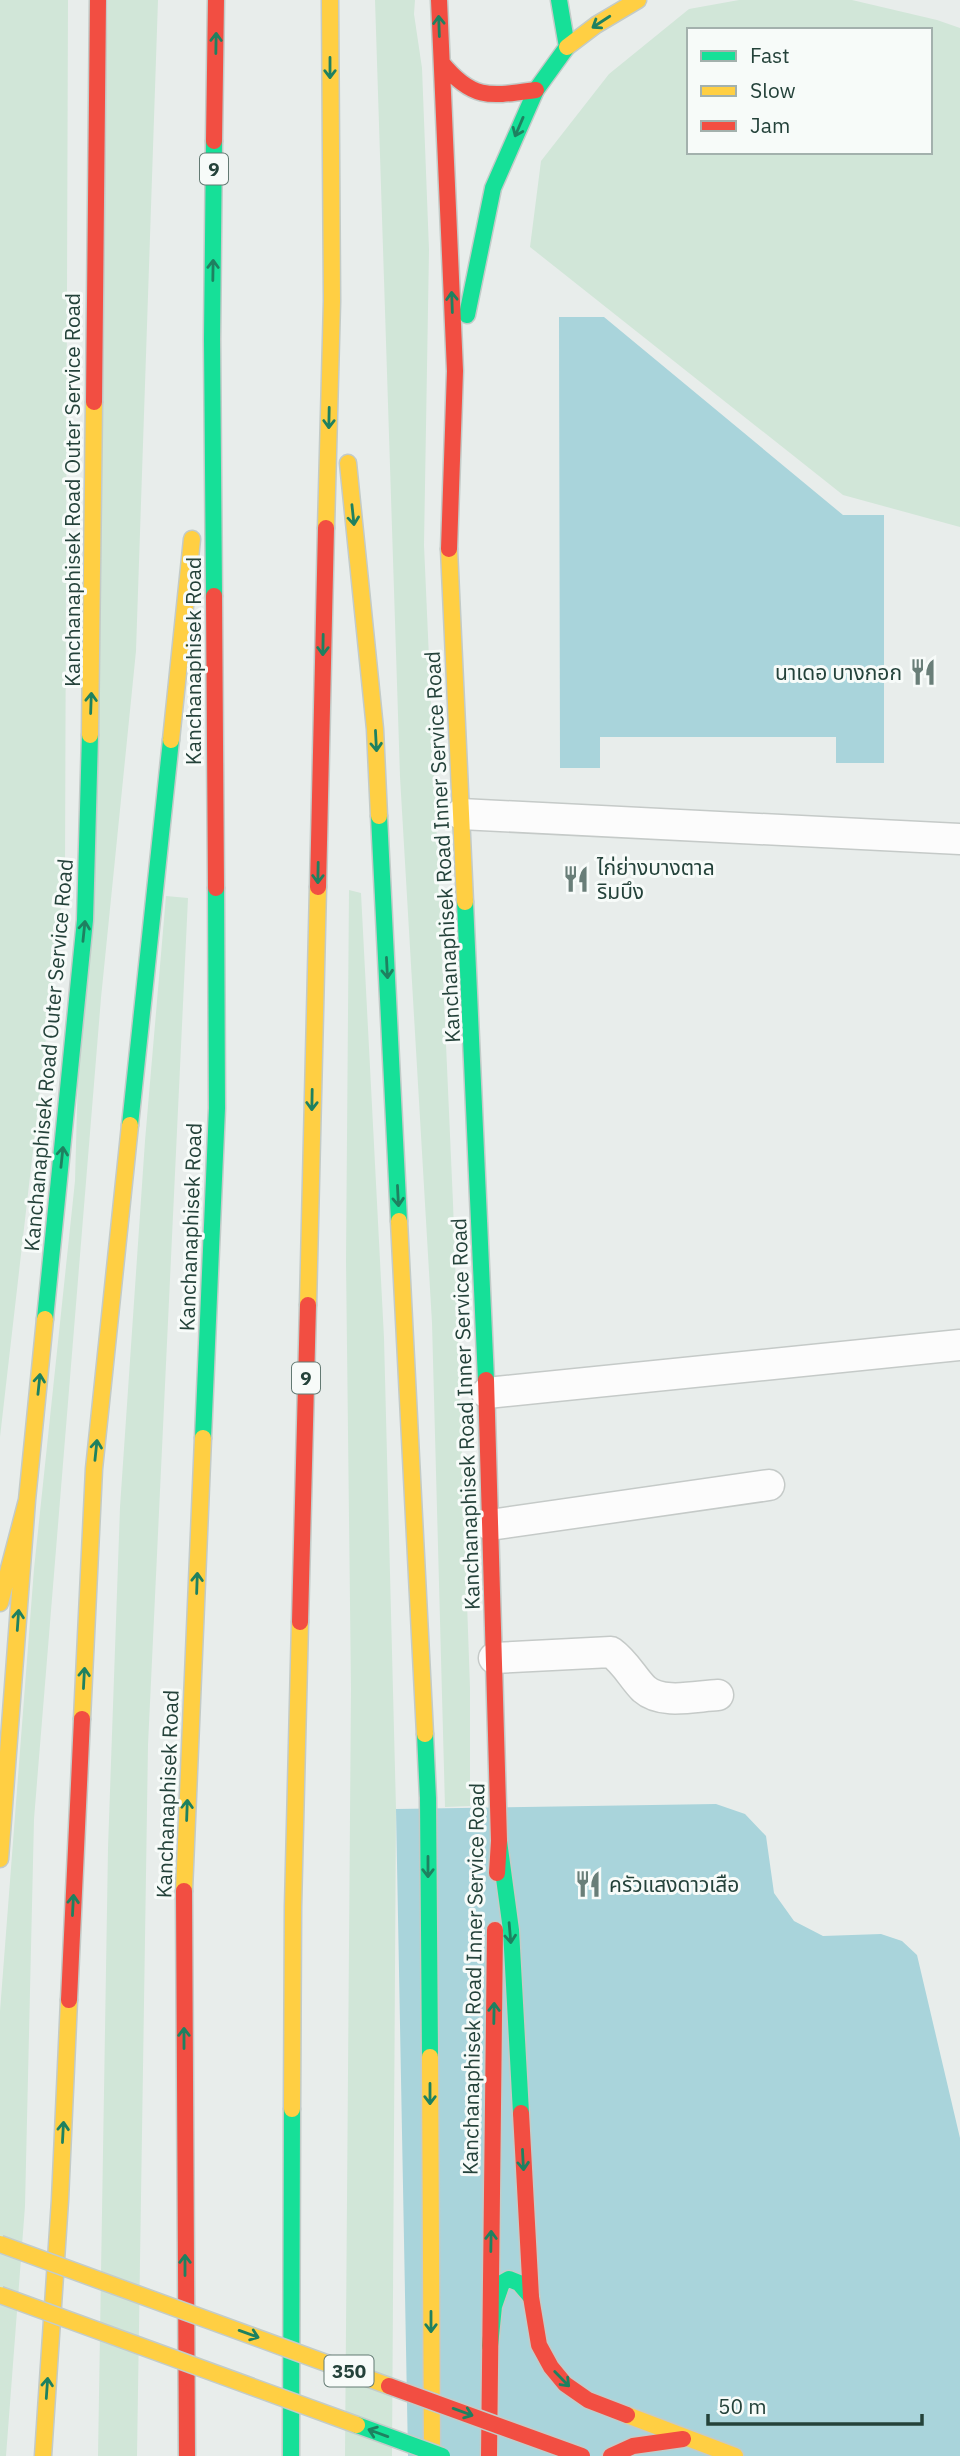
<svg xmlns="http://www.w3.org/2000/svg" width="960" height="2456" viewBox="0 0 960 2456" font-family="'IBM Plex Sans','Noto Sans Thai',sans-serif">
<style>
.green{fill:#d1e6d8;fill-rule:evenodd}
.water{fill:#a9d4db}
.lines{fill:none;stroke-linecap:round;stroke-linejoin:round}
.street-casing{stroke:#c5cac8;stroke-width:33}
.fast-casing{stroke:#c3cbc8;stroke-width:19}
.slow-casing{stroke:#c3cbc8;stroke-width:19}
.jam-casing{stroke:#c3cbc8;stroke-width:19}
.street{stroke:#fcfcfc;stroke-width:30}
.fast{stroke:#16e098;stroke-width:16}
.slow{stroke:#ffcf43;stroke-width:16}
.jam{stroke:#f24e42;stroke-width:16}
.fast-bridge-casing{stroke:#c3ccc9;stroke-width:19;stroke-linecap:butt}
.slow-bridge-casing{stroke:#c3ccc9;stroke-width:19;stroke-linecap:butt}
.jam-bridge-casing{stroke:#c3ccc9;stroke-width:19;stroke-linecap:butt}
.fast-bridge{stroke:#16e098;stroke-width:16}
.slow-bridge{stroke:#ffcf43;stroke-width:16}
.jam-bridge{stroke:#f24e42;stroke-width:16}
.oneway{stroke:#1e8160}
.labels{text-anchor:middle;dominant-baseline:central;stroke-width:6;stroke-linejoin:round;paint-order:stroke}
.shield{fill:#f7fbf9;stroke:#637a73;stroke-width:2}
.shield-label{font-size:19px;font-weight:bold;fill:#24423a}
.street-label{font-size:21px;fill:#24423a;stroke:#f7fbf9}
.poi-label{font-size:21px;fill:#24423a;stroke:#f7fbf9;text-anchor:start}
</style>
<rect width="100%" height="100%" fill="#e8edeb"/>
<path class="green" d="M0,0H68L65,872L0,1437Z
M108,0H158L136,651L101,998L34,1819L25,2206L6,2456H0V2011L34,1569L75,1181Z
M375,0H415L414,14L422,68L429,250L424,545L453,1203L470,1688V1806L445,1807L432,1323L400,777Z
M739,0H852L937,20L960,28V527L843,495L530,247L541,161L609,74L689,9ZM689,30H930V152H689Z
M349,890L361,893L384,1338L396,1809L392,2456H345L351,1689L346,1261Z
M166,896L188,898L148,1745L137,2456H98L108,1848L120,1507L145,1141Z"/>
<path class="water" d="M559,317H604L843,515H884V763H836V737H600V768H560Z
M716,1804L745,1814L766,1836L774,1893L794,1921L823,1936L881,1934L902,1941L917,1955L960,2138V2456H408L396,1809Z"/>
<g class="lines">
<defs>
<path id="street" d="M461,814L960,839
M487,1393L960,1345
M490,1525L769,1485
M494,1658L611,1652C626,1663 632,1677 644,1689C662,1705 696,1696 718,1695"/>
<path id="fast" d="M467,315L493,188L536,90L567,47L559,0
M214,596L212,339L214,141
M379,816L399,1221
M465,902L486,1380
M130,1125L171,740
M45,1319L85,920L90,735
M203,1438L217,1108L216,888
M425,1734L428,1798L430,2057
M499,1841L511,1930L521,2113
M490,2346L494,2306L502,2283L509,2279L519,2283L531,2297
M291,2456L292,2109"/>
<path id="slow" d="M567,47L596,25L638,0
M348,463L375,729L379,816
M326,528L332,301L330,0
M449,549L465,902
M90,735L94,402
M171,740L192,539
M399,1221L425,1734
M308,1305L318,887
M0,1603L27,1500
M82,1719L94,1469L130,1125
M0,1859L27,1500L45,1319
M184,1891L203,1438
M430,2057L432,2456
M292,2109L293,1907L300,1622
M627,2415L735,2456
M43,2456L60,2200L69,2000"/>
<path id="jam" d="M439,0L455,371L449,549
M442,63C473,101 491,96 536,90
M214,141L216,0
M94,402L98,0
M214,596L216,888
M318,887L326,528
M486,1380L499,1841L497,1873
M300,1622L308,1305
M184,1891L187,2456
M69,2000L82,1719
M521,2113L531,2297L539,2345L551,2367L565,2384L588,2400L627,2415
M489,2456L495,1930
M611,2456L633,2446L683,2439"/>
</defs>
<use href="#street" class="street-casing"/>
<use href="#fast" class="fast-casing"/>
<use href="#slow" class="slow-casing"/>
<use href="#jam" class="jam-casing"/>
<use href="#street" class="street"/>
<use href="#fast" class="fast"/>
<use href="#slow" class="slow"/>
<use href="#jam" class="jam"/>
<defs>
<path id="fast-bridge" d="M357,2425L442,2456"/>
<path id="slow-bridge" d="M0,2244L389,2386
M0,2295L357,2425"/>
<path id="jam-bridge" d="M389,2386L582,2456"/>
</defs>
<use href="#fast-bridge" class="fast-bridge-casing"/>
<use href="#slow-bridge" class="slow-bridge-casing"/>
<use href="#jam-bridge" class="jam-bridge-casing"/>
<use href="#fast-bridge" class="fast-bridge"/>
<use href="#slow-bridge" class="slow-bridge"/>
<use href="#jam-bridge" class="jam-bridge"/>
</g>
<defs><path id="oneway-shaft" d="M-6 0H5M1.5-3L5.5 0L1.5 3" fill="none" stroke-width="1.6" stroke-linecap="round" stroke-linejoin="round" transform="scale(1.75)"/></defs>
<g class="oneway">
<use href="#oneway-shaft" transform="translate(601 22) rotate(147)"/>
<use href="#oneway-shaft" transform="translate(439 26) rotate(-92)"/>
<use href="#oneway-shaft" transform="translate(216 43) rotate(-89)"/>
<use href="#oneway-shaft" transform="translate(330 68) rotate(90)"/>
<use href="#oneway-shaft" transform="translate(519 127) rotate(113)"/>
<use href="#oneway-shaft" transform="translate(213 270) rotate(-89)"/>
<use href="#oneway-shaft" transform="translate(452 302) rotate(-92)"/>
<use href="#oneway-shaft" transform="translate(329 418) rotate(91)"/>
<use href="#oneway-shaft" transform="translate(353 515) rotate(84)"/>
<use href="#oneway-shaft" transform="translate(323 645) rotate(91)"/>
<use href="#oneway-shaft" transform="translate(91 703) rotate(-88)"/>
<use href="#oneway-shaft" transform="translate(376 741) rotate(87)"/>
<use href="#oneway-shaft" transform="translate(318 873) rotate(91)"/>
<use href="#oneway-shaft" transform="translate(84 931) rotate(-84)"/>
<use href="#oneway-shaft" transform="translate(387 968) rotate(87)"/>
<use href="#oneway-shaft" transform="translate(312 1100) rotate(91)"/>
<use href="#oneway-shaft" transform="translate(62 1157) rotate(-84)"/>
<use href="#oneway-shaft" transform="translate(398 1196) rotate(87)"/>
<use href="#oneway-shaft" transform="translate(39 1384) rotate(-84)"/>
<use href="#oneway-shaft" transform="translate(96 1450) rotate(-84)"/>
<use href="#oneway-shaft" transform="translate(197 1583) rotate(-88)"/>
<use href="#oneway-shaft" transform="translate(18 1620) rotate(-86)"/>
<use href="#oneway-shaft" transform="translate(84 1678) rotate(-87)"/>
<use href="#oneway-shaft" transform="translate(187 1810) rotate(-88)"/>
<use href="#oneway-shaft" transform="translate(428 1867) rotate(90)"/>
<use href="#oneway-shaft" transform="translate(73 1905) rotate(-87)"/>
<use href="#oneway-shaft" transform="translate(510 1933) rotate(85)"/>
<use href="#oneway-shaft" transform="translate(494 2013) rotate(-89)"/>
<use href="#oneway-shaft" transform="translate(184 2038) rotate(-90)"/>
<use href="#oneway-shaft" transform="translate(430 2094) rotate(90)"/>
<use href="#oneway-shaft" transform="translate(63 2132) rotate(-87)"/>
<use href="#oneway-shaft" transform="translate(523 2160) rotate(87)"/>
<use href="#oneway-shaft" transform="translate(491 2241) rotate(-89)"/>
<use href="#oneway-shaft" transform="translate(185 2265) rotate(-90)"/>
<use href="#oneway-shaft" transform="translate(431 2322) rotate(90)"/>
<use href="#oneway-shaft" transform="translate(249 2334) rotate(20)"/>
<use href="#oneway-shaft" transform="translate(562 2379) rotate(46)"/>
<use href="#oneway-shaft" transform="translate(47 2388) rotate(-86)"/>
<use href="#oneway-shaft" transform="translate(463 2412) rotate(20)"/>
<use href="#oneway-shaft" transform="translate(378 2433) rotate(-160)"/>
</g>
<defs>
<symbol id="restaurant-bare" viewBox="-9 -9 18 18"><path d="M-5-6h1v4h1v-4h1v4h1v-4h1v5L-1.5 .5V6h-2V.5L-5-1ZM5-6V6H3V1.5H1.5Q1.5-4 5-6Z" fill="#697e78" stroke="#f7fbf9" stroke-width="2.5" paint-order="stroke"/></symbol>
</defs>
<g fill-rule="evenodd">
<use href="#restaurant-bare" x="904" y="653" width="38" height="38"/>
<use href="#restaurant-bare" x="557" y="860" width="38" height="38"/>
<use href="#restaurant-bare" x="569" y="1865" width="38" height="38"/>
</g>
<g class="labels">
<g class="shield">
<rect x="200" y="153.5" width="28" height="31" rx="5"/>
<rect x="292" y="1362.5" width="28" height="31" rx="5"/>
<rect x="324.5" y="2355.5" width="49" height="31" rx="5"/>
</g>
<g class="shield-label">
<text x="214" y="169">9</text>
<text x="306" y="1378">9</text>
<text x="349" y="2371">350</text>
</g>
<g class="street-label">
<text transform="translate(72 490) rotate(-90)">Kanchanaphisek Road Outer Service Road</text>
<text transform="translate(193 661) rotate(-90)">Kanchanaphisek Road</text>
<text transform="translate(442 847) rotate(-93)">Kanchanaphisek Road Inner Service Road</text>
<text transform="translate(48 1055) rotate(-85)">Kanchanaphisek Road Outer Service Road</text>
<text transform="translate(190 1227) rotate(-88)">Kanchanaphisek Road</text>
<text transform="translate(465 1414) rotate(-92)">Kanchanaphisek Road Inner Service Road</text>
<text transform="translate(167 1794) rotate(-88)">Kanchanaphisek Road</text>
<text transform="translate(473 1979) rotate(-89)">Kanchanaphisek Road Inner Service Road</text>
</g>
<g class="poi-label">
<text x="902" y="672" text-anchor="end">นาเดอ บางกอก</text>
<text x="597" y="867">ไก่ย่างบางตาล<tspan x="597" dy="24">ริมบึง</tspan></text>
<text x="609" y="1884">ครัวแสงดาวเสือ</text>
</g>
</g>
<rect x="687" y="28" width="245" height="126" fill="#f7fbf9" stroke="#a3b1ad" stroke-width="2"/>
<rect x="701" y="51" width="35" height="10" fill="#16e098" stroke="#a3b1ad" stroke-width="2"/>
<text x="750" y="63" font-size="21" fill="#24423a">Fast</text>
<rect x="701" y="86" width="35" height="10" fill="#ffcf43" stroke="#a3b1ad" stroke-width="2"/>
<text x="750" y="98" font-size="21" fill="#24423a">Slow</text>
<rect x="701" y="121" width="35" height="10" fill="#f24e42" stroke="#a3b1ad" stroke-width="2"/>
<text x="750" y="133" font-size="21" fill="#24423a">Jam</text>
<path d="M708 2414v10h214v-10" fill="none" stroke="#24423a" stroke-width="3.5"/>
<text x="718" y="2414" font-size="21" fill="#24423a" stroke="#f7fbf9" stroke-width="5" paint-order="stroke">50 m</text>
</svg>
